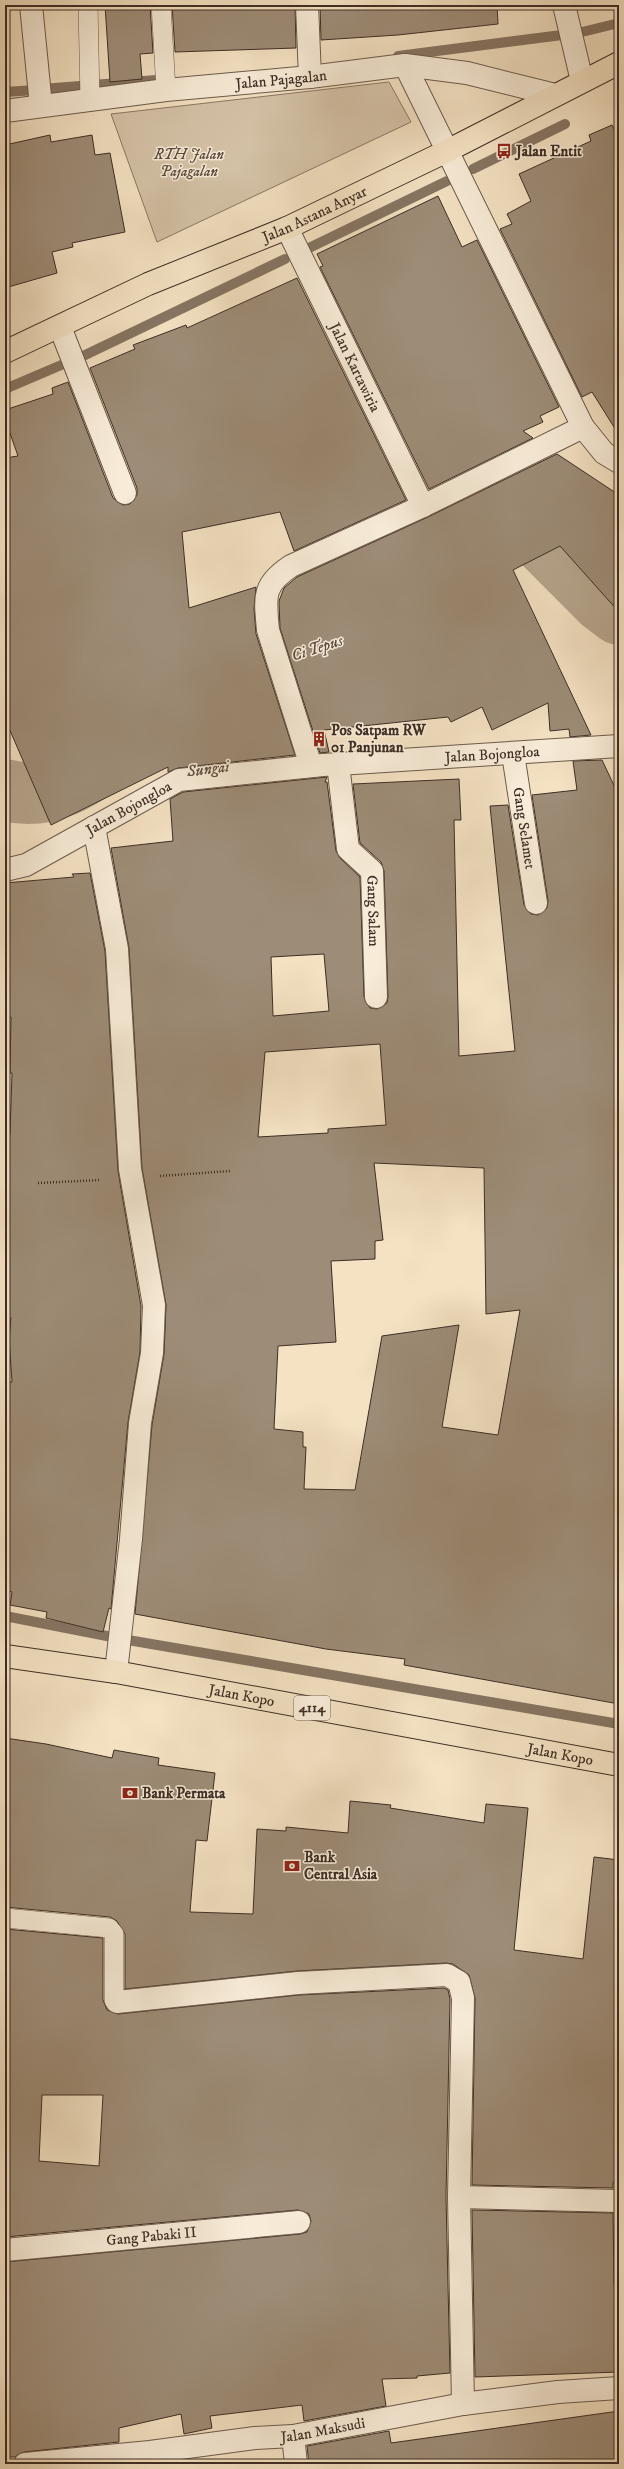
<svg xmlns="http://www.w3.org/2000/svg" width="624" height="2469" viewBox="0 0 624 2469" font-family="'IM FELL DW Pica',serif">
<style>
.green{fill:#d5c3a8;stroke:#8a7866}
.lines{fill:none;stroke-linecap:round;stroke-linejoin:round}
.stream{stroke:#867563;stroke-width:10}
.river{stroke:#b6a58d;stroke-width:62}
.building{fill:#9d8c77;stroke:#3e2e25;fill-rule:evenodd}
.lane-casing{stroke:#6c5b4c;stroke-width:20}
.street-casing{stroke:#6c5b4c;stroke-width:24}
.primary-casing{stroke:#3e2e25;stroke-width:24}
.path{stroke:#3e2e25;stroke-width:2.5;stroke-dasharray:1 2;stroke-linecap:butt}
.lane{stroke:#f8ecd8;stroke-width:19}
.street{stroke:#f8ecd8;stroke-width:22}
.primary{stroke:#f4e2c3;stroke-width:22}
.labels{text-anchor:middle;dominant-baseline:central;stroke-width:3;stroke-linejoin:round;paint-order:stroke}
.shield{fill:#f8ecd8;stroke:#76675b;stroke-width:1}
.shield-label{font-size:14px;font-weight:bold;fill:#3e2e25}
.street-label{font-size:15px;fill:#3e2e25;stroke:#f8ecd8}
.poi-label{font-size:15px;font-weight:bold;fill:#3e2e25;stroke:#f8ecd8;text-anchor:start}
.park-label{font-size:15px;font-style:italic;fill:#5c4c3f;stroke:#f8ecd8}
.water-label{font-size:16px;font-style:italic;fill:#5c4c3f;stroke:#f8ecd8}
</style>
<rect width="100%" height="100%" fill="#f4e2c3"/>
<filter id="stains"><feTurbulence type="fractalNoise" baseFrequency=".005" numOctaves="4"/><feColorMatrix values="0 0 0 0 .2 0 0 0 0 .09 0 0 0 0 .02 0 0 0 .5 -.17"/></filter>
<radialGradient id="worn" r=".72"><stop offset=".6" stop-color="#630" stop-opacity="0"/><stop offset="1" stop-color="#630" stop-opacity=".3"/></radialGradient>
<path class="green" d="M389,82L411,122L157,242L111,114Z"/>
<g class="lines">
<path class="stream" d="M582,32L619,23
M398,56L562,35
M42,89L169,79
M5,92L36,90
M473,169L565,124
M309,248L447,181
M81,357L285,259
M5,389L66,363
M5,1616L117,1638
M122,1639L619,1724"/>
<path class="river" d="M478,537C494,527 511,524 529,528L603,602L619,614
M5,790C49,801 79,780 113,755"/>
</g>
<path class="building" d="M105,5H150L153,53L140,54L142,79L110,82Z
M172,5H295L296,48L175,52Z
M320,5H497L498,24L398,35L321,40Z
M612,125L615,131L619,129V435L592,392L582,397L500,229L512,224L507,214L531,201L519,174L591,141L589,135Z
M50,135L51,142L92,135L95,155L110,153L125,232L72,243L73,247L52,252L57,273L5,288V145Z
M438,196L462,247L477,240L559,407L540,416L543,422L523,431L533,438L429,489L320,267L323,266L317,254Z
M297,278L406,500L294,551L280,512L182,532L189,608L256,587L254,609L256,634L295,755L178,768L168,772V767L51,825L5,719V458L18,456L5,419V410L53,394L52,388L68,382L113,498L123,505L130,504L137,495V488L90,368L135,349L133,345L186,325L187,328Z
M557,454L619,495V612L560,546L513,570L591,735L570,737L569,729L550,731L548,703L492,730L482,707L451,722L448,717L324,730L329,752L320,753L280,628L279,601L284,588L297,577L428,517Z
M602,760L619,796V1704L404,1665L405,1659L326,1649L135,1614L152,1425L164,1354L166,1305L142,1168L129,948L111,848L173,841L170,799L183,792L327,777L325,782H327L336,851L340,858L360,877L364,997L370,1008L377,1009L387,1003L388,997L384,871L381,862L360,843L353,784L459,779L461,820H454L459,1056L515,1051L490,806L508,805L524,905L531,914L538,915L547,908L548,901L532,795L577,790L573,761ZM324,954L329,1011L273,1016L271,957ZM380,1044L386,1125L328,1129V1133L258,1137L265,1052ZM374,1163L484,1168L486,1314L520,1310L498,1435L442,1427L459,1325L382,1336L355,1490L304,1489L306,1447H303V1432L274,1429L278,1346L336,1342L331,1261L375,1259V1241L383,1240Z
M90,873L105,951L118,1171L141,1306L140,1352L128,1422L111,1609L109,1608L103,1632L46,1618L47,1612L10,1605L12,1592L5,1590V1382H12L9,1339L11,1318H5V1134H10L12,1073H10L11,1017H5V883L74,877L72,874Z
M5,1738L46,1744L112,1758L114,1750L159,1758L158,1765L215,1773L207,1841L196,1840L190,1912L253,1914L257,1829L286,1831V1827L348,1833L350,1801L391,1805L390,1808L484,1823L486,1804L528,1808L514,1950L583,1959L594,1857L619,1860V2182H613V2188L472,2185L475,1998L469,1975L453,1964L446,1963L297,1971L125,1989V1934L117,1921L110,1917L5,1907Z
M5,1929L103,1938V2000L107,2010L118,2014L299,1995L444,1988L448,1990L450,1999L446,2197L450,2373L417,2376V2378L382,2379L386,2406L304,2421L302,2405L210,2416L212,2428L184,2434L181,2414L119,2428V2442L24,2452L15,2457H5V2262L300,2234L307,2232L311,2221L309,2214L298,2210L5,2237ZM42,2095H103L99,2166L39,2161Z
M472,2210L613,2213L614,2284H619V2372L475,2377Z
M619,2411V2464H309L307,2446L389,2431L391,2443Z"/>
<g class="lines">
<defs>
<path id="lane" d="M88,5L90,99
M161,5L166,90
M5,1918L109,1928L114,1934V2000L117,2002"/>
<g id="street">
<path d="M31,5L41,106"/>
<path d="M307,5L310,77"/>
<path d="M564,5L582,81"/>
<path d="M405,65L583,427L604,453L619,462"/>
<path id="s1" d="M5,111L166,90L310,77L405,65L467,73L555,95"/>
<path id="s2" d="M287,228L423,506"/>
<path d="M60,327L125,493"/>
<path id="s3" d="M513,754L536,903"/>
<path id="s4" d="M338,764L348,849L372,871L376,997"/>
<path d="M311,766L268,630C265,597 262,585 291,566L423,506L583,427"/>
<path d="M94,827L117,949L130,1169L154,1305L152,1353L140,1423L131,1539L116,1672"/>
<path id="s5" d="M5,870L26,865L179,780L323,765L619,746"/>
<path d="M117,2002L298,1983L447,1975L459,1982L463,1998L459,2197L463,2404"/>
<path d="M459,2197L619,2201"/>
<path id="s6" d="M5,2250L299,2222"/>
<path d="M293,2436L296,2464"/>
<path id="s7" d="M25,2464L150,2452L255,2438L293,2436L463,2404L558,2392L619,2388"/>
</g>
<g id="primary">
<path id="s8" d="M5,352L148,284L287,228L447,151L619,63"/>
<path id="s9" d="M5,1656L116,1672L619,1765"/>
</g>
</defs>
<use href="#lane" class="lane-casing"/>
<use href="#street" class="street-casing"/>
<use href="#primary" class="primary-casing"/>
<path class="path" d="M160,1176L230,1171
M38,1183L101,1180"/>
<use href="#lane" class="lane"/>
<use href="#street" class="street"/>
<use href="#primary" class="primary"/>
</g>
<defs>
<symbol id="bus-bare" viewBox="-9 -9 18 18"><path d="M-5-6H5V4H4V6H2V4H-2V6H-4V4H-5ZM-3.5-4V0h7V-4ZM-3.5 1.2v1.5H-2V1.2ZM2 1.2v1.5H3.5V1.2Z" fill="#8f2418" stroke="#f8ecd8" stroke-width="2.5" paint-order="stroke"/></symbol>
<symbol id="building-bare" viewBox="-9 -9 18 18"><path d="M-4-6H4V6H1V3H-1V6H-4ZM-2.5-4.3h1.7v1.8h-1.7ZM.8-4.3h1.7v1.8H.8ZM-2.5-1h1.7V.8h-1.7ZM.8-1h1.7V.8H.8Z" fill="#8f2418" stroke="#f8ecd8" stroke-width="2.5" paint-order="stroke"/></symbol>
<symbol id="bank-bare" viewBox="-9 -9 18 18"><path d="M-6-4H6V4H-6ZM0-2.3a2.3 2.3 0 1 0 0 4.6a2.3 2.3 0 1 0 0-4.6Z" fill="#8f2418" stroke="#f8ecd8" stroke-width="2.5" paint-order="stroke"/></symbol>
</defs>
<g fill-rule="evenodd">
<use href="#bus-bare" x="493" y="140" width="22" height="22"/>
<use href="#building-bare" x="308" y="728" width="22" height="22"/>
<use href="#bank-bare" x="119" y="1782" width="22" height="22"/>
<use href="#bank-bare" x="281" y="1855" width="22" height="22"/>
</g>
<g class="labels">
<rect class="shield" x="294" y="1696" width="36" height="24" rx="3"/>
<g class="shield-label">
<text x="312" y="1708">4114</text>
</g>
<g class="street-label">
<text stroke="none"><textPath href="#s1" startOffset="278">Jalan Pajagalan</textPath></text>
<text stroke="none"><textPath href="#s8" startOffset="339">Jalan Astana Anyar</textPath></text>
<text stroke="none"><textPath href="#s2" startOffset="155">Jalan Kartawiria</textPath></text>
<text stroke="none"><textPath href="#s5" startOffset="511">Jalan Bojongloa</textPath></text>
<text stroke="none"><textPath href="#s5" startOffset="139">Jalan Bojongloa</textPath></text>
<text stroke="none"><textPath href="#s3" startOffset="75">Gang Selamet</textPath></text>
<text stroke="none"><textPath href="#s4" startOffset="158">Gang Salam</textPath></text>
<text stroke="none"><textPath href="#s9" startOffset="240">Jalan Kopo</textPath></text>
<text stroke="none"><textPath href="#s9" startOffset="564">Jalan Kopo</textPath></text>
<text stroke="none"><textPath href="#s6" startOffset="147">Gang Pabaki II</textPath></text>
<text stroke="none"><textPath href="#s7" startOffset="300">Jalan Maksudi</textPath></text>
</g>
<g class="poi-label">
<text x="516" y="151">Jalan Entit</text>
<text x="331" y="730">Pos Satpam RW<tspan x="331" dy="17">01 Panjunan</tspan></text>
<text x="142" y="1793">Bank Permata</text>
<text x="304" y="1857">Bank<tspan x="304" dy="17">Central Asia</tspan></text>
</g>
<g class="park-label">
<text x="189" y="154">RTH Jalan<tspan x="189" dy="17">Pajagalan</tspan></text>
</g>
<g class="water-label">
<text transform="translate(317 648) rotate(-18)">Ci Tepus</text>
<text transform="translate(208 769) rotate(-7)">Sungai</text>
</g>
</g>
<rect width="624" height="2469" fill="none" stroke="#f4e2c3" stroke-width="20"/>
<rect x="6" y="6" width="612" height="2457" fill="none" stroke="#3e2e25" stroke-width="2"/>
<rect x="10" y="10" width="604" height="2449" fill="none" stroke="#3e2e25"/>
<rect width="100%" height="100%" filter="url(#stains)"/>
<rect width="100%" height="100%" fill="url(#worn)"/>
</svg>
